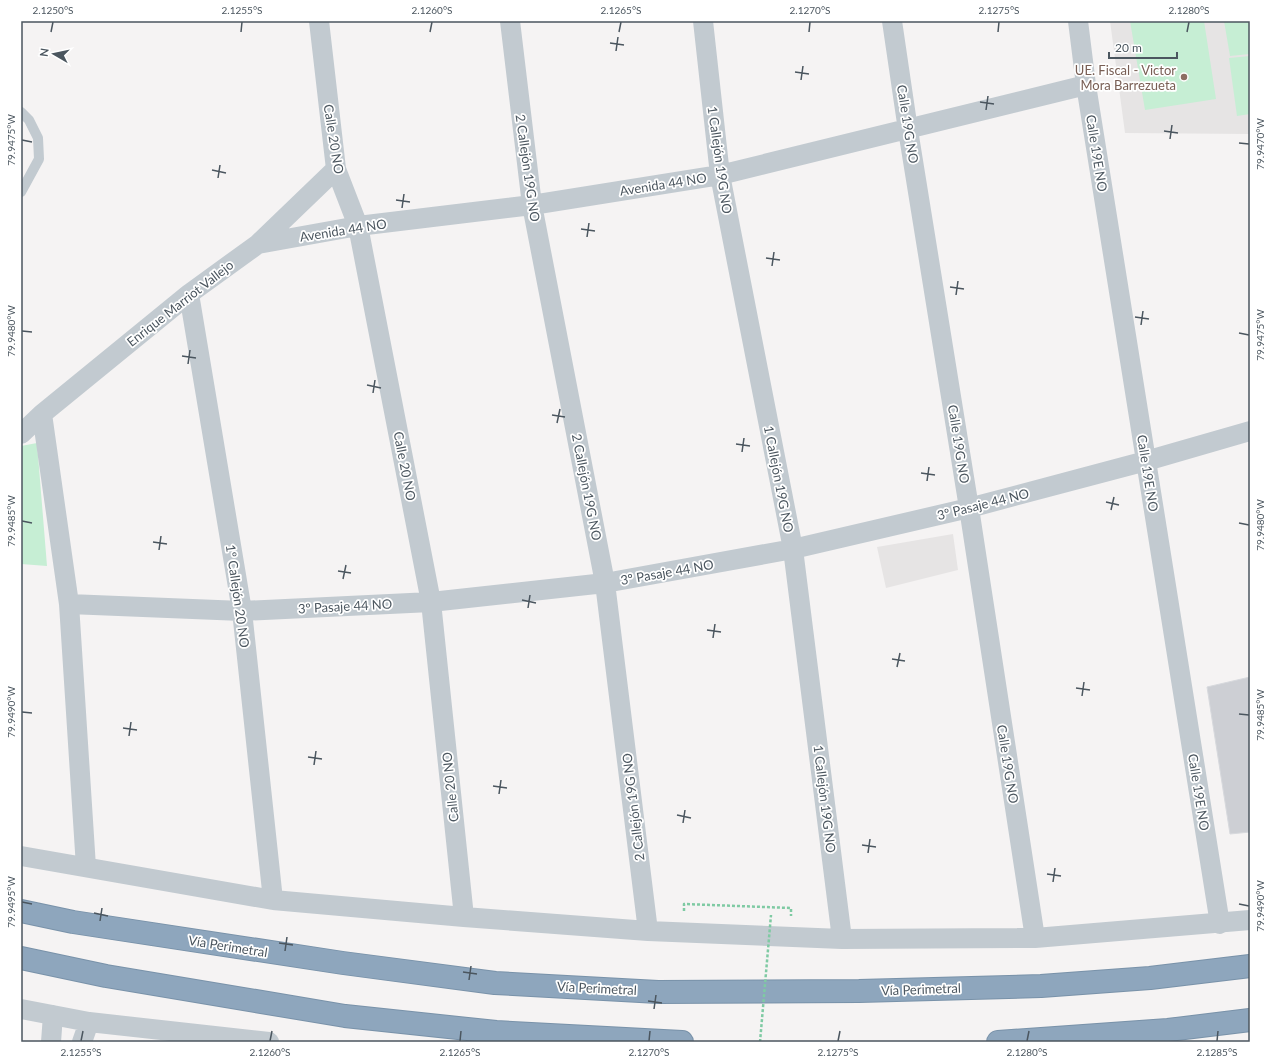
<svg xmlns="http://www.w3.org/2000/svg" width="1271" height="1063" viewBox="0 0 1271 1063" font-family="Lato,sans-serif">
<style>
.education{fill:#e6e4e4}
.green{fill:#c6eed4}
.building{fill:#cdcfd4;stroke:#d7d9dd}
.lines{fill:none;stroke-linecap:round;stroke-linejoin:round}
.highway-casing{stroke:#7992a9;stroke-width:24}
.path{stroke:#7fcaa3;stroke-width:2.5;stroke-dasharray:3 2;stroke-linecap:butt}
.lane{stroke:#c2cad0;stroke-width:10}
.street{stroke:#c2cad0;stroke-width:20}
.highway{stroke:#8ea6bd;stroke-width:22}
.path-bridge{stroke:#7fcaa3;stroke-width:2.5;stroke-dasharray:3 2;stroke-linecap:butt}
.ticks{fill:none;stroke:#4b565f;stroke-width:1.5}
.education-dot{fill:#8d6e63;stroke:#fff;stroke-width:1.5}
.labels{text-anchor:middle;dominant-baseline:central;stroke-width:3.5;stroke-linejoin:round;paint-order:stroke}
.education-label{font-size:13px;fill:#785e54;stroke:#fff;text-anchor:end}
.street-label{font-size:13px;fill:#4b565f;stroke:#fff}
.neatline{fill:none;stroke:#4b565f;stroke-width:1.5}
.ticks-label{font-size:10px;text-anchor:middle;fill:#4b565f}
</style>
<rect width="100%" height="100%" fill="#f5f3f3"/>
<path class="education" d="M1110,21H1250V134L1125,133Z
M953,534L958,570L886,588L877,547Z"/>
<path class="green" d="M1130,21H1204L1216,99L1145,110Z
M1224,21H1250V54L1230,56Z
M1250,56V114L1237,116L1229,58Z
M37,443L47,566L21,564V446Z"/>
<path class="building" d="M1250,677V832L1230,834L1207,687Z"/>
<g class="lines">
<defs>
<path id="highway" d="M21,911L73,922L343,963L495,983L658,992L859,991L1041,986L1150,978L1250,966
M21,958L106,976L345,1016L496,1032L682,1042
M998,1042L1168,1030L1250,1020"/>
</defs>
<use href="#highway" class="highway-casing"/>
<path class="path" d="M684,911V904L791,908V916"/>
<path class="lane" d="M21,112L29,120L38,138L39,159L21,192"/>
<path class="street" d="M319,21L336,169L358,226L431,602L464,917
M510,21L532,205L605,583L648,931
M703,21L720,175L793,549L842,939
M892,21L908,130L969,508L1035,938
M1078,21L1086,85L1220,924
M258,244L358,226L532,205L720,175L1086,85
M189,294L242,611L273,900
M42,414L69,604L86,867
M21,434L42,414L189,294L258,244L336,169
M69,604L242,611L431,602L605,583L793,549L969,508L1146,461L1250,431
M21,856L273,900L464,917L648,931L842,939L1035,938L1250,920
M21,1009L89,1022L269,1042
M51,1042L53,1015
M82,1042L89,1022"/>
<use href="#highway" class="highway"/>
<path class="path-bridge" d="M760,1042L771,915"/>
</g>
<path class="ticks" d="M51,32L53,22M241,32L242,22M430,32L432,22M619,32L621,22M809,32L810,22M998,32L999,22M1187,32L1189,22M610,43L624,45M616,51L618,37M795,72L809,74M801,80L803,66M980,102L994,104M986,110L988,96M1164,131L1178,133M1170,139L1172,125M22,140L32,142M1239,143L1249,144M212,170L226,173M218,178L220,165M396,200L410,202M402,208L404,194M581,229L595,231M587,237L589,223M766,258L780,260M772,266L774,252M950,287L964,289M956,295L958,281M1135,317L1149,319M1141,325L1143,311M22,331L32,332M1239,333L1249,335M182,356L196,358M188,364L190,350M367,385L381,388M373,393L375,380M552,415L565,417M557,423L560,409M736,444L750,446M742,452L744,438M921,473L935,475M927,481L929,467M1106,502L1119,505M1111,510L1114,497M22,521L32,523M1239,523L1249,525M153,542L167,544M159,550L161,536M338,571L351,573M343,579L346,565M522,600L536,603M528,608L530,595M707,630L721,632M713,638L715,624M892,659L905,661M897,667L900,653M1076,688L1090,690M1082,696L1084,682M22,712L32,713M1239,714L1249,715M123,728L137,730M129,736L131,722M308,757L322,759M314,765L316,751M493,786L507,788M499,794L501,780M677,815L691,818M683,823L685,810M862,845L876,847M868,853L870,839M1047,874L1061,876M1053,882L1055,868M22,902L32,904M1239,904L1249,906M94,913L108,916M100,921L102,908M279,943L293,945M285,951L287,937M463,972L477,974M469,980L471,966M648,1001L662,1003M654,1009L656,995M81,1041L83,1031M270,1041L272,1031M460,1041L461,1031M649,1041L650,1031M838,1041L840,1031M1027,1041L1029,1031M1217,1041L1218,1031"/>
<circle class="education-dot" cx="1184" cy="77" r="4"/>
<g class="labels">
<g class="education-label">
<text x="1176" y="70">UE. Fiscal - Victor<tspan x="1176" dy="15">Mora Barrezueta</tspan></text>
</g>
<g class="street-label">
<text transform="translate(908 124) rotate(81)">Calle 19G NO</text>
<text transform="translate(334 139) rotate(81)">Calle 20 NO</text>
<text transform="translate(1097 153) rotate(81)">Calle 19E NO</text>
<text transform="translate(720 160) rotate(82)">1 Callejón 19G NO</text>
<text transform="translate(528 168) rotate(82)">2 Callejón 19G NO</text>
<text transform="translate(663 184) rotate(-9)">Avenida 44 NO</text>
<text transform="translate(343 230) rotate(-9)">Avenida 44 NO</text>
<text transform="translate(180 303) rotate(-38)">Enrique Marriot Vallejo</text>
<text transform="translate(959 444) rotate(81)">Calle 19G NO</text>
<text transform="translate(405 466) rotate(79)">Calle 20 NO</text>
<text transform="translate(1148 473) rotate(81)">Calle 19E NO</text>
<text transform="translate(779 479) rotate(79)">1 Callejón 19G NO</text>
<text transform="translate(587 487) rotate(79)">2 Callejón 19G NO</text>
<text transform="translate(983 504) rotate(-14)">3º Pasaje 44 NO</text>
<text transform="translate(667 572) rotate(-10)">3º Pasaje 44 NO</text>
<text transform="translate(238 596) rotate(82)">1º Callejón 20 NO</text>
<text transform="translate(345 606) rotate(-3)">3º Pasaje 44 NO</text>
<text transform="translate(1008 764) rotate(81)">Calle 19G NO</text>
<text transform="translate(450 787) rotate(-96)">Calle 20 NO</text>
<text transform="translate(1199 792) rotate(81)">Calle 19E NO</text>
<text transform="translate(825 799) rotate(83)">1 Callejón 19G NO</text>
<text transform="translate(633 807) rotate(-97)">2 Callejón 19G NO</text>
<text transform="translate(228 946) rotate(9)">Vía Perimetral</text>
<text transform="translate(597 988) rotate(3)">Vía Perimetral</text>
<text transform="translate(921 989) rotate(-2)">Vía Perimetral</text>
</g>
</g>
<rect width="1271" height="1063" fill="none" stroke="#ffffff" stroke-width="44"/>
<g transform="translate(54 54) rotate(279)" stroke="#ffffff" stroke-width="3" paint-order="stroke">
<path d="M0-3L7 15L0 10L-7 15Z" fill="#4b565f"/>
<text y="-6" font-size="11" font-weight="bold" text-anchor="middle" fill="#4b565f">N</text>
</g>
<path d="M1109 52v6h68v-6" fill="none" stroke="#4b565f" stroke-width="2"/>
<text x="1115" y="52" font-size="12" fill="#4b565f" stroke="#ffffff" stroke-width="3" paint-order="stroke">20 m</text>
<rect x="22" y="22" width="1227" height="1019" class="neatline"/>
<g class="ticks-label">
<text x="53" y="14">2.1250°S</text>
<text x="242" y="14">2.1255°S</text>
<text x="432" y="14">2.1260°S</text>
<text x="621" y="14">2.1265°S</text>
<text x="810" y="14">2.1270°S</text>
<text x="999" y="14">2.1275°S</text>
<text x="1189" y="14">2.1280°S</text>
<text transform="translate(11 140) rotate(-90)" y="4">79.9475°W</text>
<text transform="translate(1260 144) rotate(-90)" y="4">79.9470°W</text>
<text transform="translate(11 331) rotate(-90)" y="4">79.9480°W</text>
<text transform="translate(1260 335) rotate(-90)" y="4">79.9475°W</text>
<text transform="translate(11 521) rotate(-90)" y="4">79.9485°W</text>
<text transform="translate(1260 525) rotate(-90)" y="4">79.9480°W</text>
<text transform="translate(11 712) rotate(-90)" y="4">79.9490°W</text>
<text transform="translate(1260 715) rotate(-90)" y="4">79.9485°W</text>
<text transform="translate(11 902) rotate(-90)" y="4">79.9495°W</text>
<text transform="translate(1260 906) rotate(-90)" y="4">79.9490°W</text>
<text x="81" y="1056">2.1255°S</text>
<text x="270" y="1056">2.1260°S</text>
<text x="460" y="1056">2.1265°S</text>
<text x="649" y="1056">2.1270°S</text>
<text x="838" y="1056">2.1275°S</text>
<text x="1027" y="1056">2.1280°S</text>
<text x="1217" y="1056">2.1285°S</text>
</g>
</svg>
